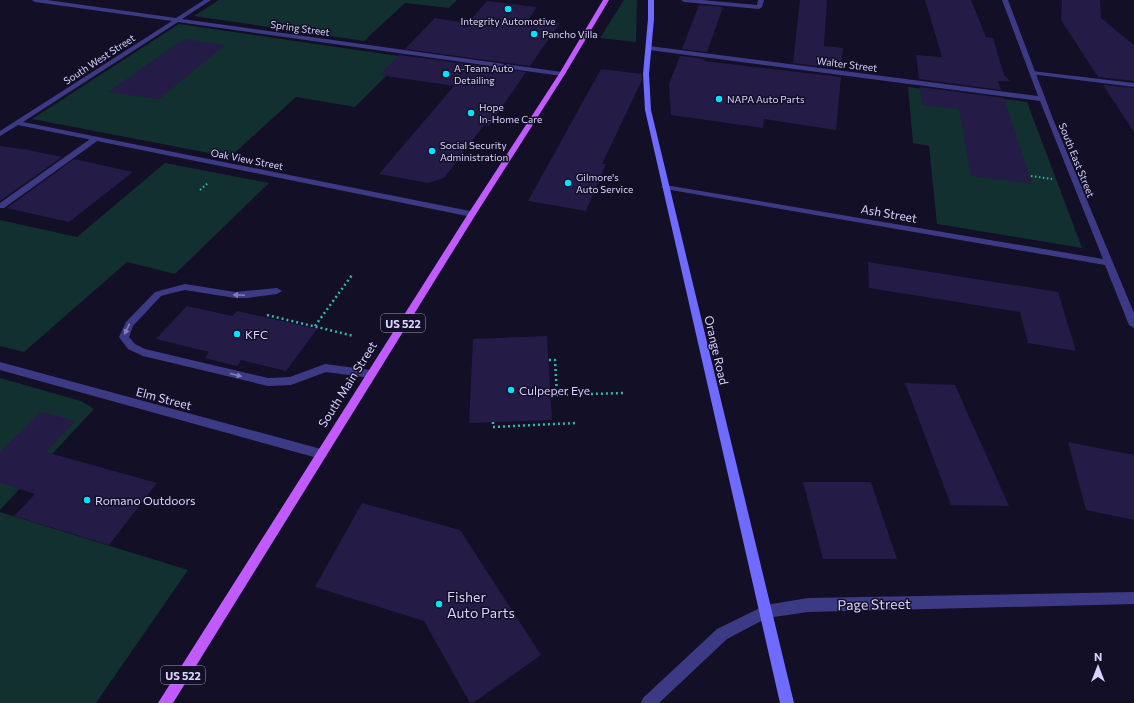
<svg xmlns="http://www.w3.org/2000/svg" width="1134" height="703" viewBox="0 0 1134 703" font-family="Commissioner,sans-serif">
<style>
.green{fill:#12302f}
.building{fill:#241b47}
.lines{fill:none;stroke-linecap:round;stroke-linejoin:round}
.path-far1{stroke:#2fb8b0;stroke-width:2;stroke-dasharray:1.5 2.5;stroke-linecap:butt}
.path{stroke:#2fb8b0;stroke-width:2.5;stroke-dasharray:2 3;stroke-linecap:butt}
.lane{fill:#3d3a85;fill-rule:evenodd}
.street{fill:#3d3a85;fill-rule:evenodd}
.secondary{fill:#6f6bff;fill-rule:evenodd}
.primary{fill:#c25bff;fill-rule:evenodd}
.oneway{fill:#837fbc}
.poi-dot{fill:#00e5ff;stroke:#130f26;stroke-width:1.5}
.labels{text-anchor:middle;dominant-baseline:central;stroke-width:3;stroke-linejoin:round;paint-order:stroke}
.far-poi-label{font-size:10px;fill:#d9d4ff;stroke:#130f26;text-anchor:start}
.far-street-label{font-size:10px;fill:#d9d4ff;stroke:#130f26}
.shield{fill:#130f26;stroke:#9e99be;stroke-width:1}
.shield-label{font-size:11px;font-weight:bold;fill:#d9d4ff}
.street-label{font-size:12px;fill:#d9d4ff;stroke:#130f26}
.poi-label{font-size:12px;fill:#d9d4ff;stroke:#130f26;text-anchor:start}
.near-poi-label{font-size:14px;fill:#d9d4ff;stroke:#130f26;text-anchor:start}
.near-street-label{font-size:14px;fill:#d9d4ff;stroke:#130f26}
</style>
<rect width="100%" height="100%" fill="#130f26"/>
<path class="green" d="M219,0H457L449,8L405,3L364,41L194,16Z
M624,0H637L636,42L600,38Z
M179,24L405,57L355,107L296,97L230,157L32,119Z
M908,87L1027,102L1082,248L937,224L929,146L913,143Z
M165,163L269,183L175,274L127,262L24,352L0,346V220L77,237Z
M0,378L81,401L94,409L0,510Z
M0,512L188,570L96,703H0Z"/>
<path class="building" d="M800,0H827L824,46L843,48L841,69L793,63Z
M925,0H971L986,37L993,38L1004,75L1010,81H998L1001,90L919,79L916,55L942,57Z
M1062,0H1100L1101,18L1134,45V81L1098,77L1061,20Z
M487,1L537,7L528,20L560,23L530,66L405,49L435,18L468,23Z
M699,5L723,7L707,52L682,49Z
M184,39L225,45L159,99L108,92Z
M399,55L526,72L489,126L484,125L444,178L428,183L379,174L454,86L379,75Z
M680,56L705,59L704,61L841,77L836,130L764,119L763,128L671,115L669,84Z
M601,69L642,74V80L602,164H606L586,211L528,201Z
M1103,85L1134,88V132Z
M920,87L1004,98L1032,184L971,176L959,109L922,105Z
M0,146L23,149L62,157L0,201Z
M74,159L133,172L69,222L7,208Z
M868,262L1058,292L1076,351L1028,343L1020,312L869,288Z
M187,306L232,316L237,311L317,329L286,371L241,360L237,366L205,358L209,352L156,339Z
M547,336L552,420L469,423L473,339Z
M905,383L955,385L1009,506L951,505Z
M41,412L75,421L46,452L157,483L109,545L14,516L35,494L0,483V452Z
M1068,442L1134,455V520L1086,510Z
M803,482H871L897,559H823Z
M362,503L460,530L541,655L473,703H470L424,621L315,587Z"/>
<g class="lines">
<path class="path-far1" d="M1031,176L1052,179
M200,190L209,182"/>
<path class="path" d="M267,315L354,336
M315,326L352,275
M549,360H555L557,395L624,393
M493,422V427L576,423"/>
<path class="lane" d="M681,0H702L757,5L758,0H764L762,7L759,9L684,2Z
M1032,71L1134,83V87L1030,74L1029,73Z
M93,137H99L100,139L4,208H0V203Z
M185,284L235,292L277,288L282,291L277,294L247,298H235L185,290L168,294L161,296L133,326L129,337L135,344L145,349L268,378L290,377L325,364L371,370L375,371L376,374L375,377L371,378L326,372L291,385L268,386L143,356L128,349L119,337L126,322L155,292Z"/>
<path class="street" d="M32,0H47L176,18L204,0H211L182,19L562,72L565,74L562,76L178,22L23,122L475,212L476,214L472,217L18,125L0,136V131L172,21L35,2Z
M1002,0H1008L1053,119L1134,313V328L1129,325L1105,265L665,189L661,187L665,185L1103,259L1040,101L649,50L646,48L649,46L1038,96Z
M0,362L321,449L325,451L327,454L325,457L321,459L0,370Z
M1134,592V604L808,612L767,618L727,639L659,703H641L643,698L717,629L766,605L808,598Z"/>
<path class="secondary" d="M648,0H654V19L649,74L651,110L794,703H780L645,110L643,74L648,19Z"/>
<path class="primary" d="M603,0H609L565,74L476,214L173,703H158L468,214L559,74Z"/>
</g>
<defs><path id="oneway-solid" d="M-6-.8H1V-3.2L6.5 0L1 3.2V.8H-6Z"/></defs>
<g class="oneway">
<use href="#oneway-solid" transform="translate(239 295) rotate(-178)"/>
<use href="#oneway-solid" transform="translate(127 329) rotate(115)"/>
<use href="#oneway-solid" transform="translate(236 375) rotate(14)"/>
</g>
<g class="poi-dot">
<circle cx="508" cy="9" r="4"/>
<circle cx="534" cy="34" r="4"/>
<circle cx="446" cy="74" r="4"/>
<circle cx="719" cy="99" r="4"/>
<circle cx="471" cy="113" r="4"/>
<circle cx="432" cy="151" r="4"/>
<circle cx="568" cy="183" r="4"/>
<circle cx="237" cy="334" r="4"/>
<circle cx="511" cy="390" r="4"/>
<circle cx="87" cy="500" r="4"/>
<circle cx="439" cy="604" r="4"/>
</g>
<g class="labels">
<g class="far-poi-label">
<text x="508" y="21" text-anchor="middle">Integrity Automotive</text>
<text x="542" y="34">Pancho Villa</text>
<text x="454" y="68">A-Team Auto<tspan x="454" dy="12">Detailing</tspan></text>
<text x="727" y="99">NAPA Auto Parts</text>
<text x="479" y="107">Hope<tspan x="479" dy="12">In-Home Care</tspan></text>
<text x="440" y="145">Social Security<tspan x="440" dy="12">Administration</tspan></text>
<text x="576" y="177">Gilmore's<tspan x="576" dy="12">Auto Service</tspan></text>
</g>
<g class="far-street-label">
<text transform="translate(300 28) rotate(8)">Spring Street</text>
<text transform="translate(99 59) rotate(-33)">South West Street</text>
<text transform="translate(847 64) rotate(7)">Walter Street</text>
<text transform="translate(247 159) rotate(11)">Oak View Street</text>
<text transform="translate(1077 160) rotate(68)">South East Street</text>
</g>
<g class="shield">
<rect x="381" y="314" width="44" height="18" rx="3"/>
<rect x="161" y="666" width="44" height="18" rx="3"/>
</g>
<g class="shield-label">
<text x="403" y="323">US 522</text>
<text x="183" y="675">US 522</text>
</g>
<g class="street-label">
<text transform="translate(889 213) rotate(10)">Ash Street</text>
<text transform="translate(717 350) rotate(77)">Orange Road</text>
<text transform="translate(347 384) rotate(-58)">South Main Street</text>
<text transform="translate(164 398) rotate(15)">Elm Street</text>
</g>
<g class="poi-label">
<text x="245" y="334">KFC</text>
<text x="519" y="390">Culpeper Eye</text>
<text x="95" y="500">Romano Outdoors</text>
</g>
<g class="near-poi-label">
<text x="447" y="596">Fisher<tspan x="447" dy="16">Auto Parts</tspan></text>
</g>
<g class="near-street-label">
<text transform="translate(874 604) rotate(-1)">Page Street</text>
</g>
</g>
<g transform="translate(1098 667)" stroke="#130f26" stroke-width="3" paint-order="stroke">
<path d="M0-3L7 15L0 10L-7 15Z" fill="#d9d4ff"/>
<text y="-6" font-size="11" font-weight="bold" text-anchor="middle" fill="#d9d4ff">N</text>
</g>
</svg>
